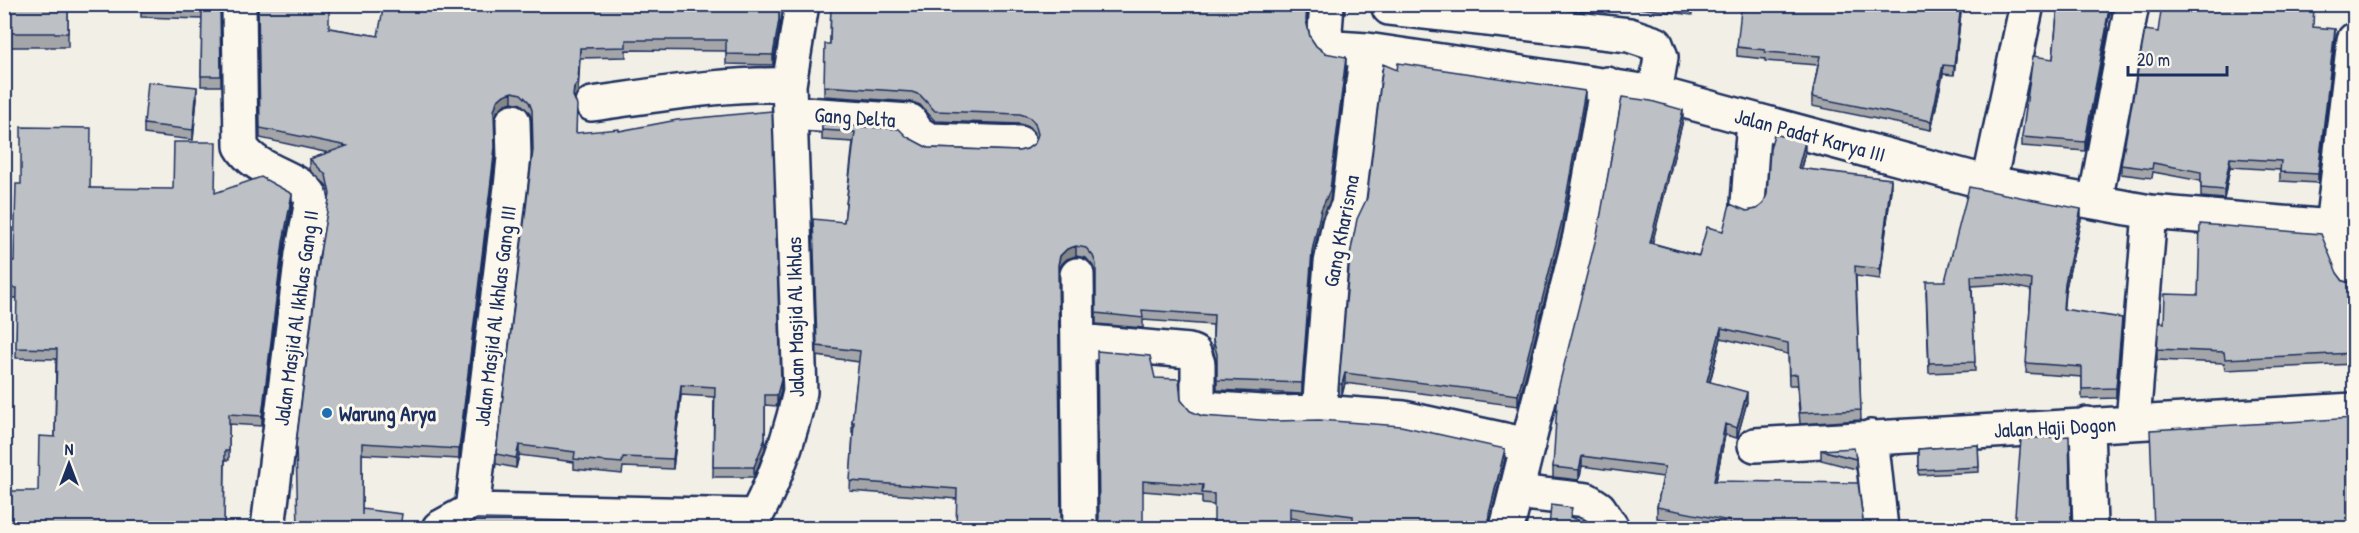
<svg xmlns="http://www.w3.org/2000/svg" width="2359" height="533" viewBox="0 0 2359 533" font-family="'Patrick Hand',sans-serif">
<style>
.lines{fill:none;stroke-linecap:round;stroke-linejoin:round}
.minor-casing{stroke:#1b2f5e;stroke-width:38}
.minor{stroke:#fbf7ec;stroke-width:33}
.wall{fill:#a3a5a9;stroke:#1b2f5e;stroke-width:1.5}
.shaded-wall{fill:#848689;stroke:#1b2f5e;stroke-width:1.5}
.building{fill:#bdc0c4;stroke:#1b2f5e;stroke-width:1.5}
.poi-dot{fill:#1f6fb2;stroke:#fbf7ec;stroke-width:2}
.labels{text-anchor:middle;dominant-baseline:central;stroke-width:6;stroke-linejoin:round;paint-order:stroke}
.street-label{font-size:21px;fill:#1b2f5e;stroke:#fbf7ec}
.poi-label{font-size:21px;font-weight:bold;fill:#1b2f5e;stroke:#fbf7ec;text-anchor:start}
</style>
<rect width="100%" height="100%" fill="#f2efe6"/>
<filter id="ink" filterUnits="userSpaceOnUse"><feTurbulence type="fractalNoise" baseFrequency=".0167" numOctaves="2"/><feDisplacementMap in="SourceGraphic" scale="12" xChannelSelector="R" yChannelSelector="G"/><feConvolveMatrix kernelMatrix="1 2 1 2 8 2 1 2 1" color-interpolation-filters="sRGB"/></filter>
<g filter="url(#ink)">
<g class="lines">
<defs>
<path id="minor" d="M239,4L241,146C256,174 309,178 312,201L302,254L268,528
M1327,4L1325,31L1328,42L1336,48L1367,50L1655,93L1989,183L2150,212L2332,227
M1389,8L1629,35L1656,44L1661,57L1655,93
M592,104C657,95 723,83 789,85
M790,113L910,121L917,132L929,140L1019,143
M1989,183L2027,4
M2095,202L2132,4
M1748,203L1754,120
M2332,227L2354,40
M2332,227L2340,240L2354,277
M1077,275L1080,528
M1078,341L1189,351L1194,353L1198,364V403L1203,408L1276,413L1319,412L1404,418L1528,445
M1319,412L1331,263L1339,224L1348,206L1367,50
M2133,422L2150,212
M2087,424L2090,528
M1871,437L1881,528
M1755,445L2354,410
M1516,492L1587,500L1599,508L1612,528
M472,510L511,187L514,158L513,121
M439,528L472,510L756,516C777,476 790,436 800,392L789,85L802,4
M1507,528L1580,236L1607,84"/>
</defs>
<use href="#minor" class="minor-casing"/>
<use href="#minor" class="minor"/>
</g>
<path class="wall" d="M68,4V47H4V7Z
M141,4H220L221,86H201L202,19L141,17Z
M258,4L329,28L378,36L779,30L773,65L726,64V51L626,50V57L580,58L578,92L574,98L576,133L619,131L781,390L777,406L765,405V449L754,477H713L714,397L681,395L673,469L623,467L622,474L574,469V462L519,455L516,468L496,464V454L532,151V120L529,112L521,104L512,102L504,105L497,112L495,120V157L459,459L362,454V515L402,524L401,528H297L329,200L326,185L310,170V159L329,153L260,138Z
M831,4H1308L1307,22L1310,37L1316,46L1346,67L1330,201L1321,220L1312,261L1302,394L1217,390V364L1213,350V325L1143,320V328L1096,324V275L1093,266L1086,258L1076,256L1067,259L1060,266L1058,275L1061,518L1064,527L957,499L850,491L853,432H852V422L859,362L817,356L813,230L844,222L853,142L822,140V124L907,137L928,148L1019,151L1027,149L1035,143L1036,138L1035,134L1029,127L1020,124L935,121L920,105L912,102L824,96V86L830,44Z
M1607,4H1693L1692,15Z
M1841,4L1840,6L1961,12L1954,75L1943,74L1931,130L1812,106V97L1818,65L1765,61V59L1737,56V47L1747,10Z
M2058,4H2112L2107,25V34L2085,151L2022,146V137L2053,59Z
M2313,27L2335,38L2318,183L2280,181V170L2230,167L2224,199L2201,197V181L2153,172L2152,178L2121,174V165L2158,32Z
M1397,70L1585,101L1562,232L1518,406L1345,383L1342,395H1339V384Z
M197,97L193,140L144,134V124Z
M1683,120L1652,243L1699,256L1723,231L1747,211L1757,209L1763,204L1805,153L1801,168L1891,189L1880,279L1856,276L1861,420L1800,424L1797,385H1789L1788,354L1721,338L1710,382L1747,402L1737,438L1725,435L1716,481L1864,528H1715L1657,518V507L1663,477L1582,466L1579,480L1553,477V467Z
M90,188L215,193L292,204L283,252L262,426L229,424V460H225L224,528H9L38,491L55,437L56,359L16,358L17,298H4V261H14Z
M2081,219L2065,292L2063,309L2122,328L2116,398L2082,399V377L2026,373L2031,290L2004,284L1972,286L1975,371L1929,373L1926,291L1945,281Z
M2337,273L2343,281L2355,284V364L2225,370L2224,363L2157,360V349L2164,323Z
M1155,378L1181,400L1190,411L1202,416L1505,459L1353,527L1290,518L1214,505L1202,504V496L1143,491L1097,526Z
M1978,445L1979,472L1919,475V449Z
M1821,450L1856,459V469L1821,460Z"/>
<path class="shaded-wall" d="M780,4L779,30L773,65V55Z
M1961,4V12L1954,75V66Z
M2110,4H2112L2107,25H2106Z
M2107,25V34L2085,151V142Z
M2335,29V38L2318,183V174Z
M580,48L578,92L574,98L573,96Z
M1346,57V67L1330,201L1321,220L1312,261L1302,394V383L1312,251Z
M1943,65V74L1931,130V121Z
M197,87V97L193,140V130Z
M1585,91V101L1562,232L1518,406V395Z
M512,92V102L504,105L497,112L494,121V111L497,101L504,95Z
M1683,110V120L1650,253V243Z
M1805,142V153L1798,178V168Z
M495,147V157L459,459V449Z
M2230,158V167L2224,199V190Z
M1891,179V189L1880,279V269Z
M292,194V204L283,252L262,426V416L283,242Z
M2081,209V219L2065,292L2063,319L2065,283Z
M1076,246V256L1067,259L1060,266L1058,275V265L1060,256L1067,249Z
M2122,318V328L2116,398V388Z
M1721,328V338L1707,392V381Z
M1345,373V383L1342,395V384Z
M781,380V390L777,406V395Z
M681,385V395L673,469V459Z
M1747,392V402L1737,438V428Z
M765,405V449L754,477V467Z
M1725,424V435L1714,491V481Z
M519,445V455L516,468V458Z
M1505,449V459L1489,524V514Z
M1582,456V466L1579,480V470Z"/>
<path class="building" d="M13,4H68V33H4V7H13Z
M141,4H220L221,76H201L202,8L141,6Z
M258,4H329V28L378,36L384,4H779V20L773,55L726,54V40H626V47L580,48L578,82L574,87L573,96L577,105L576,133L619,129V131L677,120L772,111L781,380L777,395H765V439L754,467H713L715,387L681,385L673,459L623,457L622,463L574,459L575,452L519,445L516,458L496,454L533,150L532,110L529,102L521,94L512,92L504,95L497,101L494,111L495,147L459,449L362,443V515V509L402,514L400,528H298L296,445L321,247L330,194L326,175L310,159L347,146L260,128Z
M831,4H1307L1306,20L1310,37L1316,46L1325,53L1346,57L1330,190L1321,210L1312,251L1302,383L1217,380V354L1213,340L1214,315L1142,310L1143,318L1096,313V264L1093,256L1086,248L1076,246L1067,249L1060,256L1058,265L1061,518L1064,527L1066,528H956L957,489L850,481L854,422H852L860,351L817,346L813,219L844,222L855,132L822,130V124L899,129L907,137L928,148L1019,151L1027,149L1035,143L1038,134L1035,123L1029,117L1020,114L935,111L920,95L912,92L824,86L825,44H830Z
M1747,4H1839V6L1922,11L1923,4H1961L1954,66L1943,65L1931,121L1812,97L1820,56L1765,52V50L1737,47L1741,10H1747Z
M2058,4H2110L2106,25H2107L2085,142L2022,137L2033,56L2053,59Z
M2162,4H2314L2313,27L2335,29L2318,174L2280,172L2281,161L2230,158L2224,190L2201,188V172L2153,163L2152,169L2121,165L2145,30L2158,32Z
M1398,63L1585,91L1562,221L1518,395L1345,373L1342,384H1339L1350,255L1357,219L1367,198L1383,64L1397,70Z
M148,82L197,87L193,130L144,124Z
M1622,97L1651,101L1683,110L1650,243L1699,256L1707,227L1723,231L1730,204L1747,211L1757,209L1763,204L1767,194L1770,149L1774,134L1805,142L1798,168L1891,179L1880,269L1855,266L1861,410L1800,413L1797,374L1789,375L1788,343L1721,328L1707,381L1747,392L1737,428L1725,424L1714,481L1858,483L1864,528H1730V521L1657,507L1665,467L1582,456L1579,470L1553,467L1558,389L1598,230Z
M21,127L91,128L90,188L173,189L174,142H216L215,193L261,177L292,194L283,242L262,416L229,414V451H225L224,526L139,525V528H9V491H38L39,436L55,437L57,349L16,348L17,288H4V261H14L16,184H21Z
M1969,187L2081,209L2065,283L2063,309L2122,318L2116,388L2082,389V367L2026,363L2032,280L2004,275L1971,276L1975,362L1929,363L1926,281H1945Z
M2200,224L2321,234L2337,273L2343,281L2355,284V353L2225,359L2224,352L2157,349L2159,322L2164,323L2165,294L2198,295Z
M1097,351L1150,356L1155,378L1179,379L1181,400L1190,411L1202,416L1275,421L1319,420L1401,426L1505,449L1489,514V523L1492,528H1353V516L1290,508V528H1214V494L1202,493L1203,485L1143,481V528H1095L1097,526L1099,518Z
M2355,418V528H2154L2150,430Z
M2069,436L2071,519L2074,528H2014L2021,439Z
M1978,445L1979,467L1919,470V449Z
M1854,448L1856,459L1821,450Z
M1551,505L1572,508L1570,517L1594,526L1597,528H1549Z
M477,519L666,523V528H459Z"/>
</g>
<circle class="poi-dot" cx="327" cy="413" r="6"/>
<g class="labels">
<g class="street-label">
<text transform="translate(855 117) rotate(4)">Gang Delta</text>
<text transform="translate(1810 135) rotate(15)">Jalan Padat Karya III</text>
<text transform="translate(1341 231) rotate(-79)">Gang Kharisma</text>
<text transform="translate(495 316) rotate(-83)">Jalan Masjid Al Ikhlas Gang III</text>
<text transform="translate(795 317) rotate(-91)">Jalan Masjid Al Ikhlas</text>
<text transform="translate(296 318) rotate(-82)">Jalan Masjid Al Ikhlas Gang II</text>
<text transform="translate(2055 427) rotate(-3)">Jalan Haji Dogon</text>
</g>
<g class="poi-label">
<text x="339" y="413">Warung Arya</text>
</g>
</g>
<rect width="2359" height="533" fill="none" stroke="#fbf7ec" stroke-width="24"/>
<rect x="12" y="12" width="2335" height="509" fill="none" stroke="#1b2f5e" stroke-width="2" filter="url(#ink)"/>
<g transform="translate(69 464)" stroke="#fbf7ec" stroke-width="4.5" paint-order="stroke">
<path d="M0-4.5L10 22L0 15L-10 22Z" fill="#1b2f5e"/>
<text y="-9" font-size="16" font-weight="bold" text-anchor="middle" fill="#1b2f5e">N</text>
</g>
<path d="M2128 66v9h99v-9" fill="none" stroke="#1b2f5e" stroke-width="3"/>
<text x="2137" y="66" font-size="18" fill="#1b2f5e" stroke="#fbf7ec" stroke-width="4.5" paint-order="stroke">20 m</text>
</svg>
